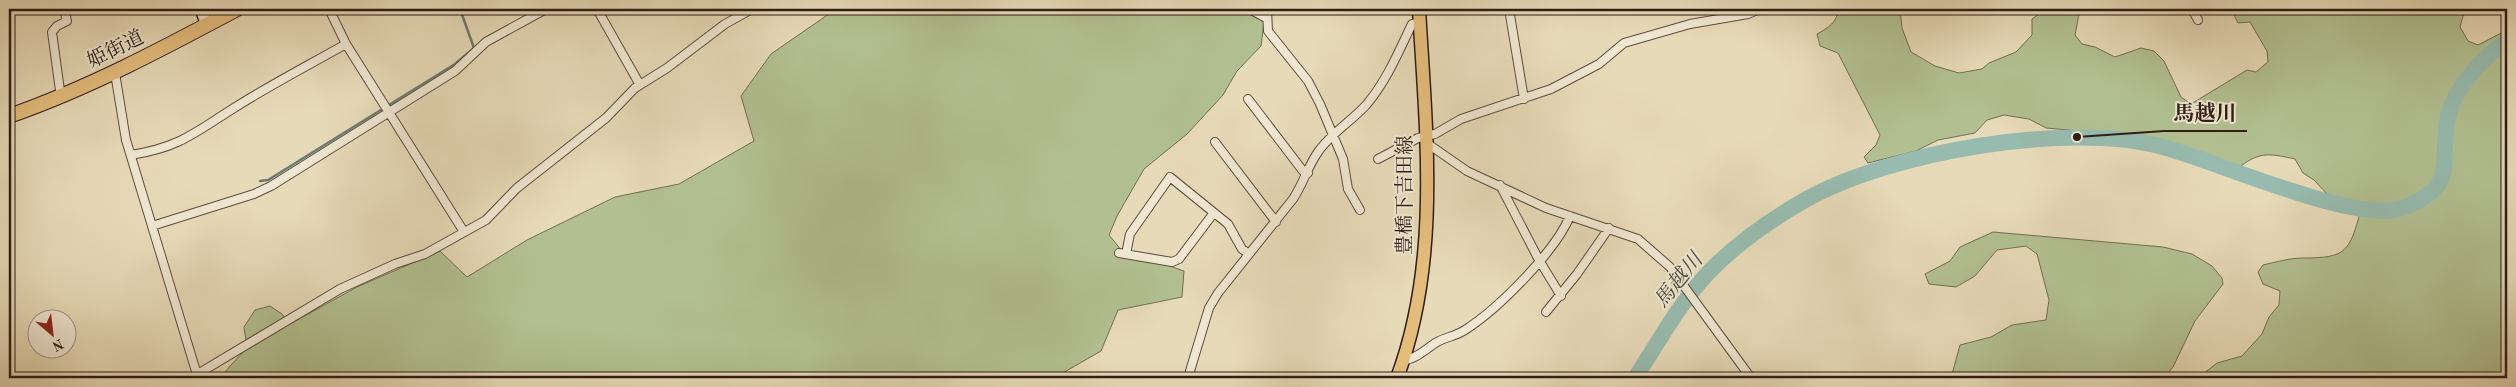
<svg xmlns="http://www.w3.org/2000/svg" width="2516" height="387" viewBox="0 0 2516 387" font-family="'Old Standard TT','Noto Serif JP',serif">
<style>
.green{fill:#b2c091;stroke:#706e53}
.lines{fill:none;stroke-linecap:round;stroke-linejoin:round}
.stream{stroke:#6d7c71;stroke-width:2.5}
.river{stroke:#97bbaf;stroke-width:16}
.street-casing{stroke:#5c4c3e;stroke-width:10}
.secondary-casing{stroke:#2d1d15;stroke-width:14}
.primary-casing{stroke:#2d1d15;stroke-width:15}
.highway-casing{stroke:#2d1d15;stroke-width:16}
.street{stroke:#efe7d1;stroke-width:8}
.secondary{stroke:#efe7d1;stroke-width:11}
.primary{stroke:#e4bd7c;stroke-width:12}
.highway{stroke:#e4bd7c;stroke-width:14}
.labels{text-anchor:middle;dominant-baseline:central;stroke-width:4;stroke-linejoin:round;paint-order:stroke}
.street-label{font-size:20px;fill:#2d1d15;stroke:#efe7d1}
.water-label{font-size:21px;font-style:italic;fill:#4d4c43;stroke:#efe7d1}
.leader{fill:none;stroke:#2d1d15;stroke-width:2}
.callout-dot{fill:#2d1d15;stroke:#efe7d1;stroke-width:2}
.callout-label{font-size:21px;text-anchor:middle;font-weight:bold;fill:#2d1d15;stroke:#efe7d1;stroke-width:4;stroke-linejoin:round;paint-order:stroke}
</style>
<rect width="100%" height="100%" fill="#e7dab8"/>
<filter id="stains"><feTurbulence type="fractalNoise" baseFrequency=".004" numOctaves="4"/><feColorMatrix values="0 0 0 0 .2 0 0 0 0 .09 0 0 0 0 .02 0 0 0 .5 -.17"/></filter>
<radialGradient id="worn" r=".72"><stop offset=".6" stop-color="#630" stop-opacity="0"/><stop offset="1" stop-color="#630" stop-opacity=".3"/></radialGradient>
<path class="green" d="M836,9H1239L1264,22L1261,46L1237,71L1223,95L1187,134L1144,169L1117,216L1109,235L1126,256L1150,259L1184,271L1182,297L1118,310L1101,351L1054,378H222C225,369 240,357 247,347L244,327L255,310L270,306L282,314L290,324L357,287L440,251L467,277L527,240L615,197L679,184L754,141L741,96L771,54Z
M1838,9H1900L1902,28L1911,52L1935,66L1959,73L1982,69L1989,63L2016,52L2032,35V19L2046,9H2080L2075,35L2082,44L2095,47L2115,57L2141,48L2154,51L2164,61L2181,97L2191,104L2247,70L2256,72L2268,62L2267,51L2250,22L2238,23L2231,9H2465L2460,27L2468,41L2478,45L2507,30V378H2201L2203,374L2217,363L2242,356L2262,334L2269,317L2279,305L2280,291L2263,284L2258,272L2263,265C2276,262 2290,258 2303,258C2347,258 2349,252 2361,210L2353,203L2329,196L2314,180L2303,173L2295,159C2272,154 2260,151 2241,166L2221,163L2176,145L2148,137L2046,128L2029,119L2004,115L1987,120L1975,133L1938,140L1916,151L1868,163L1864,157L1876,145L1880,135L1838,53L1820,46L1817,34C1828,28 1838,22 1838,9Z
M1993,232L2163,247L2192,254L2212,266L2222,278L2223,284L2195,321L2173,367L2164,378H1951L1960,345L1991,337L2012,325L2046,320L2049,300L2037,254L2026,246L1997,250L1975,276L1956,287L1929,284L1925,274L1950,261L1960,247Z"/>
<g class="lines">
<path class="stream" d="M260,181L268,180L455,64L474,48L460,9"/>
<path class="river" d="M1635,378C1658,343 1680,302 1709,272C1736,244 1772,219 1805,200C1890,152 2068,121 2163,147C2214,160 2357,225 2402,208C2461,186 2438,163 2448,116C2455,87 2483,57 2507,41"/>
<defs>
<path id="street" d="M329,9L346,44L464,232
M597,9L640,85
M1250,9L1266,18
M1267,9L1268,31L1308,81L1320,104L1343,159L1348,189L1360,210
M1509,9L1524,99
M2192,9L2198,20
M115,73L126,140L198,378
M61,98L52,32L57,26L67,21L64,9
M1248,99L1303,171L1308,173
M1215,142L1276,222
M1425,145L1431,146L1467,171L1546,208L1638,239L1670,267L1751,378
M131,155C180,147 194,133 234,108C270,85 309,65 346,44
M1378,159L1418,138L1435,134L1461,119L1551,89L1599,64L1624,43L1690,24L1748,14L1760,9
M1500,185L1539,260L1561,296
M152,226L254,194L271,186L455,71L486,42L546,9
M1119,253L1172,262L1179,259L1213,214
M1126,254L1130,234L1170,177L1228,224L1242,249L1249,254
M1546,312L1577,274L1609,228
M1404,360C1415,360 1427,348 1437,342C1446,337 1456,336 1465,330C1498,309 1555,252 1570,216
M1190,371L1209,308L1218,293L1293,199C1303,184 1308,166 1318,152C1331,133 1352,121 1367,104C1387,80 1399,51 1412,24L1419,22
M196,375L340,289L395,264L425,254L486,220L517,188L606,118L635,88L667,68L725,24L752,9"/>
<path id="secondary" d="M201,9L207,25"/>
<path id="primary" d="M1397,378C1441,260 1426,132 1419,9"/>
<path id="highway" d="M9,116C89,88 162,49 237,9"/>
</defs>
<use href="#street" class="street-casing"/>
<use href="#secondary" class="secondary-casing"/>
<use href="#primary" class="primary-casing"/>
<use href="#highway" class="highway-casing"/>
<use href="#street" class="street"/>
<use href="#secondary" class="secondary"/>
<use href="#primary" class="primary"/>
<use href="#highway" class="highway"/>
</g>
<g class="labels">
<g class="street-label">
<text transform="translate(116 50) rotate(-26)">姫街道</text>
<text transform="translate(1406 195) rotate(-90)">豊橋下吉田線</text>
</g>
<g class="water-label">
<text transform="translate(1679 281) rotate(-51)">馬越川</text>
</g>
</g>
<path class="leader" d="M2077 137L2164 131H2247"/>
<circle class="callout-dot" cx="2077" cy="137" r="5"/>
<g class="callout-label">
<text x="2205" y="120">馬越川</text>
</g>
<rect width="2516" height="387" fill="none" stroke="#e7dab8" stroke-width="30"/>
<rect x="10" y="10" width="2496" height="367" fill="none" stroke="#2d1d15" stroke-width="2.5"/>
<rect x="15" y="15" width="2486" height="357" fill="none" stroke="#2d1d15"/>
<g transform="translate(52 334) rotate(152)"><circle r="24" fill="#efe7d1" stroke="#a19686"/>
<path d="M0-4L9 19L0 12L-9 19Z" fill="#8f2418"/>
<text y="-8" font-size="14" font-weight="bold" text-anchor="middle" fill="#2d1d15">N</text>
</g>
<rect width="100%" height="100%" filter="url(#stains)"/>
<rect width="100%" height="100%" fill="url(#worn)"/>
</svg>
